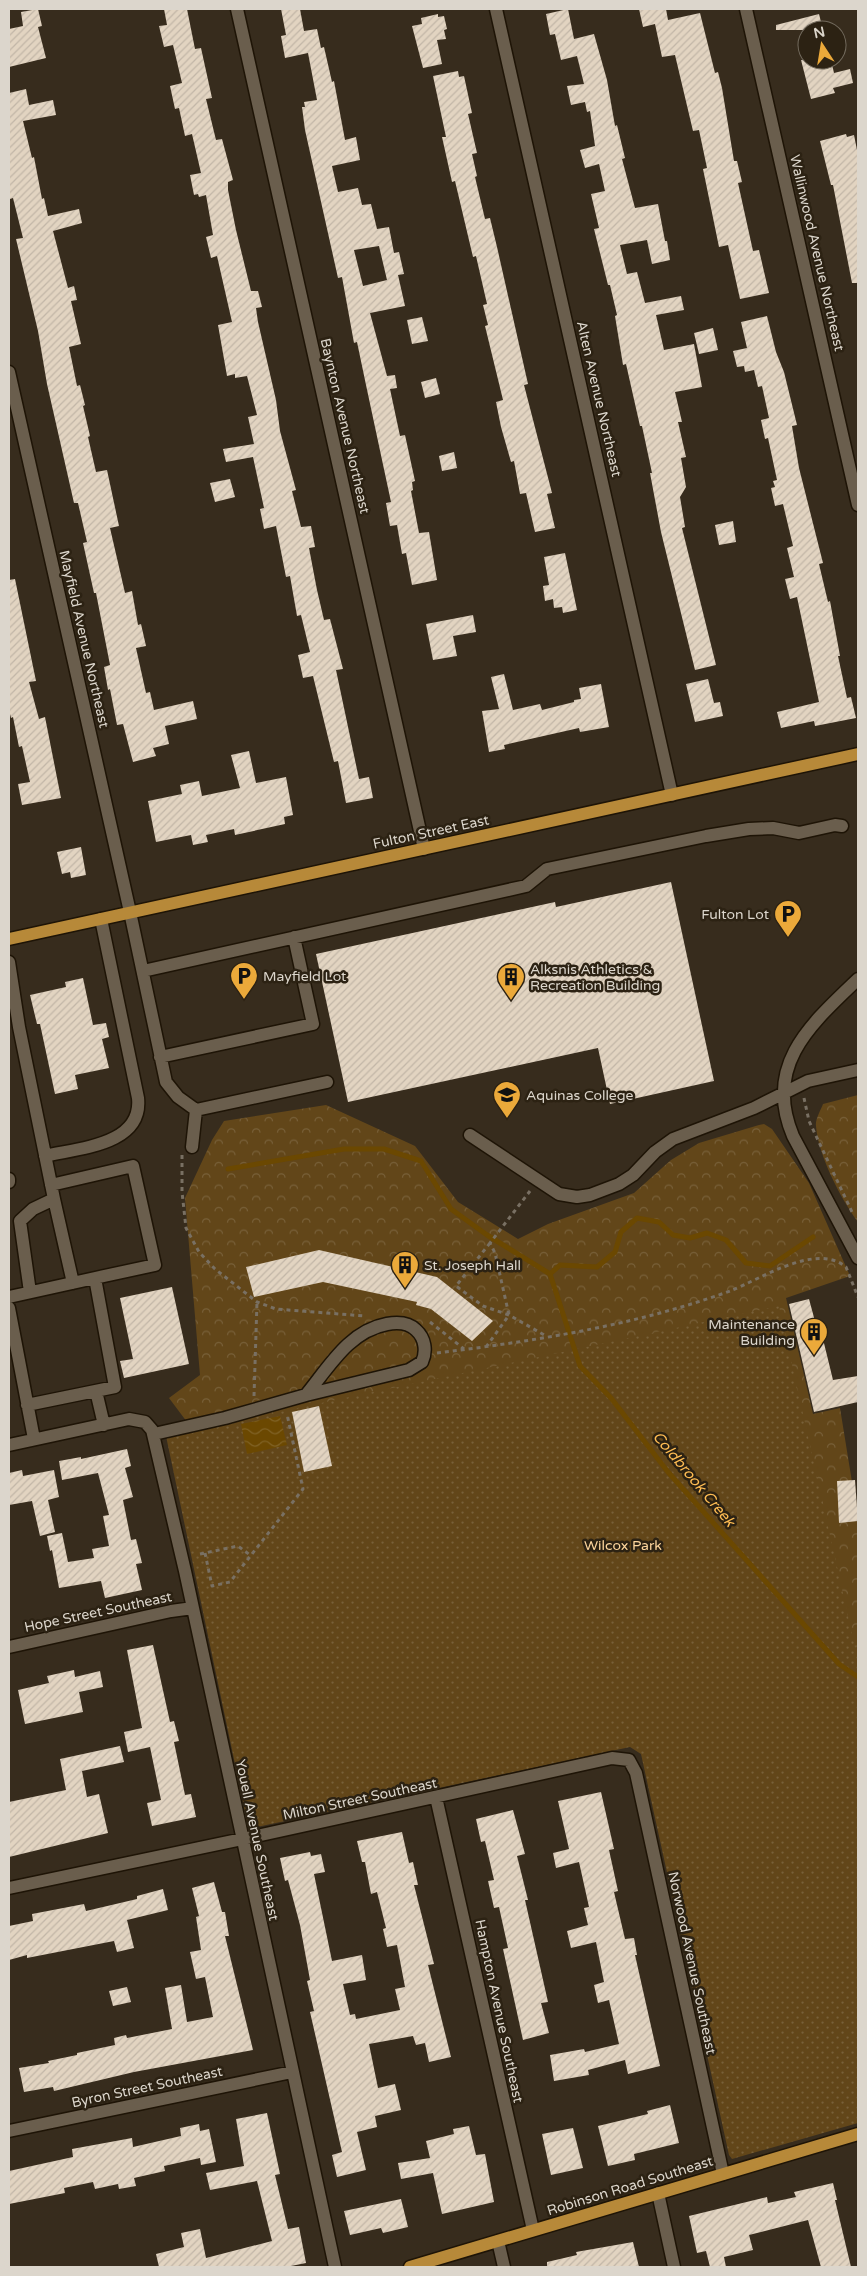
<svg xmlns="http://www.w3.org/2000/svg" width="867" height="2276" viewBox="0 0 867 2276" font-family="'Varela Round',sans-serif">
<style>
.forest{fill:url(#forest-crowns)}
.park{fill:url(#park-dots)}
.water{fill:url(#water-waves)}
.lines{fill:none;stroke-linecap:round;stroke-linejoin:round}
.stream{stroke:#6b4801;stroke-width:5}
.building{fill:url(#building-hatch);fill-rule:evenodd}
.minor-casing{stroke:#1e1406;stroke-width:15}
.major-casing{stroke:#1e1406;stroke-width:15}
.path{stroke:#797063;stroke-width:3;stroke-dasharray:4 4;stroke-linecap:butt}
.minor{stroke:#6a5e4d;stroke-width:12}
.major{stroke:#b78939;stroke-width:12}
.labels{text-anchor:middle;dominant-baseline:central;stroke-width:5;stroke-linejoin:round;paint-order:stroke}
.street-label{font-size:14px;fill:#dcd6cc;stroke:#2c2213}
.poi-label{font-size:14px;fill:#dcd6cc;stroke:#2c2213;text-anchor:start}
.park-label{font-size:14px;fill:#fed69d;stroke:#2c2213}
.water-label{font-size:15px;font-style:italic;fill:#febc53;stroke:#2c2213}
</style>
<defs>
<pattern id="forest-crowns" width="20" height="18" patternUnits="userSpaceOnUse" patternTransform="scale(1.25)"><rect width="20" height="18" fill="#624619"/><path d="M2 6a3 3 0 1 1 6 0M12 15a3 3 0 1 1 6 0" fill="none" stroke="#786039"/></pattern>
<pattern id="park-dots" width="8" height="8" patternUnits="userSpaceOnUse" patternTransform="scale(1.25)"><rect width="8" height="8" fill="#624619"/><path d="M2 2h.1M6 6h.1" fill="none" stroke="#786039" stroke-width="1.8" stroke-linecap="round"/></pattern>
<pattern id="water-waves" width="16" height="10" patternUnits="userSpaceOnUse" patternTransform="scale(1.25)"><rect width="16" height="10" fill="#6b4801"/><path d="M0 5q4-4 8 0t8 0" fill="none" stroke="#806225"/></pattern>
<pattern id="building-hatch" width="6" height="6" patternUnits="userSpaceOnUse" patternTransform="scale(1.25)"><rect width="6" height="6" fill="#e2d4c1"/><path d="M-1 1l2-2M0 6l6-6M5 7l2-2" fill="none" stroke="#c2b6a7"/></pattern>
</defs>
<rect width="100%" height="100%" fill="#372c1d"/>
<path class="forest" d="M858,1095V1222C841,1199 818,1155 816,1126C815,1119 821,1110 823,1104Z
M326,1105L415,1146L458,1202L518,1239L548,1224L634,1193L671,1160L699,1143L759,1125L764,1124L772,1129L809,1183L850,1276L786,1298L813,1414L840,1408L858,1519V1797L196,1434L169,1398L200,1375L185,1198L212,1140L224,1121Z"/>
<path class="park" d="M779,1306L858,1661V2123L732,2159L729,2155L641,1754L630,1747L257,1827L252,1826L247,1821L166,1436Z"/>
<path class="water" d="M280,1416L287,1445L247,1454L241,1424Z"/>
<g class="lines">
<path class="stream" d="M228,1169L344,1149H384L421,1161L451,1209L487,1235L550,1274L560,1265L597,1267L615,1252L621,1232L637,1218L659,1222L673,1235L690,1238L707,1233L726,1240L746,1263L770,1266L813,1237
M550,1274L580,1366L611,1398L668,1472L839,1664L858,1677"/>
</g>
<path class="building" d="M38,9L42,26L38,27L46,58L9,67V29L23,26L21,12Z
M164,9H187L195,49L201,48L212,98L206,99L216,140L222,139L233,180L228,182V190L236,230L251,291H258L262,307L256,308L258,322L276,400L280,431L296,490L292,491L301,527L311,526L315,547L309,548L317,590L324,620L330,619L343,669L336,670L359,779L369,777L373,798L346,803L338,761L334,762L313,676L303,678L298,655L310,652L301,615L297,616L290,576L286,577L276,526L264,529L260,509L264,508L253,457L226,462L223,449L254,444L248,417L257,415L247,376L235,378V374L227,376L218,325L232,322L217,256L211,258L206,237L213,235L206,195L199,197L198,194L194,195L190,175L201,173L192,134L185,136L179,108L175,109L170,86L182,83L173,45L164,47L159,26L167,25Z
M281,9H300L304,31L317,29L321,48L324,47L332,82L334,81L345,140L356,137L360,160L332,166L338,192L358,188L362,205L371,204L377,229L389,227L394,253L399,252L404,274L398,275L405,306L370,313L387,376L395,375L397,388L390,389L400,436L405,435L415,481L412,482L413,490L411,491L419,533L429,532L437,580L412,585L406,553L402,554L397,525L390,526L386,503L391,502L366,385L357,342L354,343L342,277L338,278L305,130L302,107H305L304,102L317,100L308,53L285,58L281,36L286,35ZM379,246L387,280L363,286L354,250Z
M568,9L574,39L594,34L607,80L615,126L617,125L625,158L622,159L635,208L658,204L665,241H667L670,260L652,264L647,240L620,245L627,274L637,272L645,303L681,296L684,310L656,315L664,350L694,344L702,387L675,392L682,422H678L686,457L681,458L686,487L680,497L685,527L682,528L716,665L695,670L661,532L650,473H652L642,426H640L626,364L623,365L615,316L617,315L610,285H608L594,229L599,228L591,194L605,191L599,164L585,168L580,150L595,146L590,111L587,112L585,102L571,105L567,86L584,84L577,56L561,60L555,34L550,35L546,14Z
M639,9H666L668,20L700,13L715,73L718,72L722,88L734,161H737L742,182L738,183L753,251L759,250L769,293L740,299L728,245L719,247L703,169L707,168L699,130L693,131L675,55L662,57L655,24L643,27Z
M438,14V17L444,16L447,29L444,30L446,39L437,40L442,64L423,68L412,26L422,24L421,18Z
M819,14L823,30H776V25Z
M801,60H831L834,73L850,69L853,83L833,88L835,93L811,99Z
M458,71L459,77L464,76L472,113L468,114L477,153L472,154L477,176L475,177L485,219L490,218L497,247L528,384L524,385L552,493L547,494L555,528L535,532L526,493L520,494L514,461L511,462L501,427L496,402L503,400L485,326L488,325L483,305L487,304L476,256L473,257L455,181L452,182L442,137H446L433,76Z
M26,89L29,105L53,100L56,115L23,121L32,158L34,157L42,199L44,198L48,216L79,209L82,223L53,231L68,288L74,286L77,300L71,301L81,344L69,347L77,386L80,385L85,405L83,406L90,436L88,437L96,472L107,470L119,526L110,528L125,593L132,591L138,625L141,624L146,646L136,648L146,693L150,692L154,710L193,701L197,719L165,726L169,744L153,748L156,756L133,762L123,724L117,725L110,689L108,690L104,667L110,665L96,593H94L83,543L87,542L78,503H74L47,384L38,331L16,239L23,238L13,198L10,199L9,191V93Z
M846,134L847,137L854,135L858,155V283H852L833,185H831L820,141Z
M767,316L776,352L784,372L797,425L792,426L799,468L823,563L819,564L828,602L830,601L840,656H838L847,698L851,697L856,718L815,726L814,721L781,728L777,712L819,702L797,597L790,599L785,579L794,577L787,548L793,546L783,504L775,506L771,488L775,487L773,481L777,480L768,438L765,439L761,420L769,418L762,386L758,387L754,370L745,372L744,366L737,367L733,351L747,348L741,322Z
M422,317L428,341L412,344L407,320Z
M713,328L718,350L699,354L694,333Z
M436,378L440,394L425,398L421,382Z
M454,452L457,468L442,471L439,456Z
M230,479L235,497L215,502L210,483Z
M733,521L736,542L719,545L715,525Z
M565,553L577,610L563,613L562,607L554,608L553,599L545,601L543,586L549,585L544,557Z
M15,579L36,681L29,682L39,719L45,717L61,798L22,805L18,784L30,782L22,746L19,747L13,717L11,718L9,710V580Z
M473,615L476,632L453,636L457,656L433,660L426,624Z
M504,674L513,710L540,704L542,710L574,702V700L581,699L579,688L601,684L609,727L580,732L579,728L504,745L505,749L489,752L482,711L499,709L491,677Z
M708,679L714,703L720,702L723,716L695,722L686,684Z
M249,751L256,783L286,777L293,815L284,817L285,824L235,835L234,829L206,835L208,842L193,845L191,835L156,842L148,801L182,794L180,785L199,781L202,796L240,788L231,755Z
M81,847L86,875L71,878L70,872L62,874L57,852Z
M671,882L714,1081L610,1104L598,1048L348,1102L316,954L555,902L556,907Z
M83,978L93,1025L106,1023L109,1037L102,1039L109,1068L75,1075L78,1089L55,1094L40,1024H37L30,995L66,987L65,982Z
M319,1250L437,1277L493,1321L472,1341L431,1309L416,1305L417,1302L323,1282L254,1297L246,1267Z
M172,1287L189,1364L124,1378L120,1361L133,1359L120,1298Z
M809,1299L819,1336L822,1335L833,1380L858,1376V1402L814,1412L789,1304Z
M319,1406L332,1466L304,1472L292,1412Z
M127,1449L131,1466L125,1468L133,1497L123,1500L131,1540L136,1539L142,1563L136,1564L142,1590L105,1598L101,1581L59,1588L52,1550L50,1551L47,1536L62,1533L68,1562L94,1558L92,1549L109,1546L103,1516L109,1515L98,1473L62,1480L59,1461L81,1457V1459Z
M22,1470L23,1476L54,1470L59,1497L48,1500L55,1532L40,1536L32,1501L9,1505V1473Z
M855,1480L858,1521L839,1523L837,1481Z
M153,1645L170,1722L174,1721L179,1741L174,1742L185,1795L191,1794L196,1817L152,1826L147,1803L161,1800L150,1747L128,1752L124,1732L142,1728L127,1650Z
M74,1670L75,1677L100,1671L103,1687L79,1692L83,1712L25,1724L18,1690L49,1683L47,1676Z
M120,1746L124,1762L82,1771L87,1797L99,1794L108,1833L9,1857V1802L66,1790L60,1759Z
M601,1792L614,1849L609,1850L618,1891L614,1892L625,1939L634,1938L637,1955H635L660,2066L628,2074L625,2060L588,2070L589,2075L554,2081L550,2055L584,2049L585,2052L619,2044L609,2000L598,2003L594,1985L604,1982L596,1942L571,1948L567,1931L588,1925L584,1908L589,1907L579,1862L556,1868L553,1853L569,1849L558,1801Z
M513,1810L525,1854L517,1856L528,1900H525L548,2002L541,2003L549,2033L523,2040L503,1949L508,1948L499,1907L494,1908L488,1881L494,1880L485,1841L481,1842L476,1819Z
M402,1832L409,1863L413,1862L418,1885H414L434,1964L428,1965L451,2057L429,2062L425,2043L416,2045L413,2036L369,2044L378,2088L395,2084L401,2110L375,2116L377,2127L357,2132L366,2170L337,2177L332,2155L342,2152L310,2012L314,2011L307,1981L310,1980L300,1925L288,1880L285,1881L280,1858L310,1852L311,1856L321,1854L325,1872L314,1874L332,1961L362,1955L366,1980L343,1984L350,2015L355,2014L356,2019L400,2010L395,1989L405,1987L397,1945L387,1947L383,1929L386,1928L377,1892L371,1894L365,1862H362L357,1841Z
M214,1882L222,1912H225L229,1936H225L253,2050L134,2072L54,2091L53,2087L24,2092L19,2068L49,2063L48,2061L77,2055V2053L115,2045L114,2038L126,2035L127,2038L172,2029L165,1988L181,1985L187,2022L213,2017L205,1977L196,1979L190,1952L201,1950L196,1917L199,1916L192,1888Z
M163,1889L168,1910L127,1920L134,1948L117,1952L114,1941L27,1958V1955L9,1960V1926L33,1921L32,1914L84,1904L86,1911L137,1899V1896Z
M127,1987L131,2002L113,2006L109,1991Z
M670,2105L679,2143L634,2154L635,2160L608,2166L598,2126L648,2114L647,2111Z
M267,2113L280,2174L275,2175L288,2229L299,2227L306,2263L286,2267H159L156,2254L184,2247L181,2233L200,2229L206,2258L272,2241L257,2181L210,2190L206,2173L244,2166L236,2119Z
M199,2124L200,2131L209,2129L216,2162L201,2165L200,2158L164,2166L165,2171L134,2178L136,2186L119,2189L118,2184L95,2189L93,2182L64,2188L65,2193L9,2204V2171L73,2157L72,2149L132,2138L133,2147L181,2136L180,2128Z
M469,2126L476,2155L485,2154L494,2202L442,2214L433,2173L401,2179L398,2163L430,2158L426,2141L454,2134L453,2129Z
M573,2128L583,2168L551,2175L542,2134Z
M833,2183L837,2200H835L851,2267H821L808,2220L749,2235L753,2250L724,2257L726,2267H710L706,2251L697,2253L689,2216L767,2197L768,2203L796,2197L794,2192Z
M401,2199L408,2227L383,2233L381,2228L350,2235L344,2211Z
M633,2242L639,2267H547V2262L577,2255L576,2252Z"/>
<g class="lines">
<defs>
<path id="minor" d="M237,9L424,849
M496,9L672,795
M746,9L858,505
M9,372L130,912L166,1082L178,1097L196,1110L327,1082
M9,962L19,1027L54,1199L33,1209L20,1221L30,1292
M143,971L526,886L547,869L706,836L749,829L773,828L799,833L835,825L842,826
M858,979C811,1024 763,1065 793,1136L858,1258
M160,1057L313,1024L294,937
M470,1135L559,1194L577,1197L590,1195L619,1184L633,1175L655,1152L673,1139L754,1108L808,1081L858,1070
M192,1147L196,1110
M45,1156C79,1148 143,1145 138,1098L101,919
M9,1179V1182
M54,1199L73,1283
M9,1297L95,1278
M9,1308L34,1439
M96,1391L104,1425
M27,1405L115,1387L95,1278L155,1265L133,1166L51,1185
M154,1434L225,1418L306,1395L409,1370L422,1362C427,1351 425,1338 416,1330C408,1322 398,1322 387,1324C349,1331 329,1367 306,1395
M9,1445L129,1419L145,1422L152,1430L185,1571L335,2267
M9,1647L171,1611L193,1608
M436,1797L533,2230
M9,1888L261,1835L612,1758L629,1760L636,1773L723,2174
M9,2131L292,2072
M658,2193L674,2267
M498,2241L504,2267"/>
<path id="major" d="M9,939L858,754
M410,2267L858,2134"/>
</defs>
<use href="#minor" class="minor-casing"/>
<use href="#major" class="major-casing"/>
<path class="path" d="M804,1098L809,1121L852,1212
M182,1155V1192L186,1228L199,1252L215,1269L257,1302L276,1309L365,1316
M490,1243L456,1286L483,1306L509,1315L546,1336
M430,1322L464,1349
M486,1347L509,1315L495,1253L490,1243L530,1191
M437,1353C535,1341 637,1325 730,1291C761,1279 816,1242 846,1267L858,1297
M254,1396L257,1302
M205,1553L212,1586L230,1582L303,1489L287,1414
M200,1554L238,1546L250,1555"/>
<use href="#minor" class="minor"/>
<use href="#major" class="major"/>
</g>
<defs>
<symbol id="parking-pin" viewBox="-11 -11 22 30"><path d="M0 17L-7.5 6A9.5 9.5 0 1 1 7.5 6Z" fill="#eba93a" stroke="#2c2213"/><path d="M-3.5-5.5H1a3.5 3.5 0 0 1 0 7H-1V5.5H-3.5ZM-1-3.4V-.6H.8a1.4 1.4 0 0 0 0-2.8Z" fill="#111"/></symbol>
<symbol id="building-pin" viewBox="-11 -11 22 30"><path d="M0 17L-7.5 6A9.5 9.5 0 1 1 7.5 6Z" fill="#eba93a" stroke="#2c2213"/><path d="M-4-6H4V6H1V3H-1V6H-4ZM-2.5-4.3h1.7v1.8h-1.7ZM.8-4.3h1.7v1.8H.8ZM-2.5-1h1.7V.8h-1.7ZM.8-1h1.7V.8H.8Z" fill="#111"/></symbol>
<symbol id="university-pin" viewBox="-11 -11 22 30"><path d="M0 17L-7.5 6A9.5 9.5 0 1 1 7.5 6Z" fill="#eba93a" stroke="#2c2213"/><path d="M0-5L7-2L0 1L-7-2ZM-4 1L0 2.5L4 1V4Q0 6-4 4Z" fill="#111"/></symbol>
</defs>
<g fill-rule="evenodd">
<use href="#parking-pin" x="772" y="898" width="32" height="43"/>
<use href="#parking-pin" x="228" y="960" width="32" height="43"/>
<use href="#building-pin" x="495" y="961" width="32" height="43"/>
<use href="#university-pin" x="491" y="1079" width="32" height="43"/>
<use href="#building-pin" x="389" y="1249" width="32" height="43"/>
<use href="#building-pin" x="798" y="1316" width="32" height="43"/>
</g>
<g class="labels">
<g class="street-label">
<text transform="translate(817 253) rotate(77)">Wallinwood Avenue Northeast</text>
<text transform="translate(599 399) rotate(77)">Alten Avenue Northeast</text>
<text transform="translate(345 426) rotate(77)">Baynton Avenue Northeast</text>
<text transform="translate(84 639) rotate(77)">Mayfield Avenue Northeast</text>
<text transform="translate(431 832) rotate(-12)">Fulton Street East</text>
<text transform="translate(98 1612) rotate(-12)">Hope Street Southeast</text>
<text transform="translate(360 1799) rotate(-12)">Milton Street Southeast</text>
<text transform="translate(257 1840) rotate(78)">Youell Avenue Southeast</text>
<text transform="translate(692 1963) rotate(78)">Norwood Avenue Southeast</text>
<text transform="translate(499 2011) rotate(78)">Hampton Avenue Southeast</text>
<text transform="translate(147 2087) rotate(-12)">Byron Street Southeast</text>
<text transform="translate(630 2186) rotate(-17)">Robinson Road Southeast</text>
</g>
<g class="poi-label">
<text x="769" y="914" text-anchor="end">Fulton Lot</text>
<text x="530" y="969">Alksnis Athletics &amp;<tspan x="530" dy="16">Recreation Building</tspan></text>
<text x="263" y="976">Mayfield Lot</text>
<text x="526" y="1095">Aquinas College</text>
<text x="424" y="1265">St. Joseph Hall</text>
<text x="795" y="1324" text-anchor="end">Maintenance<tspan x="795" dy="16">Building</tspan></text>
</g>
<g class="park-label">
<text x="623" y="1545">Wilcox Park</text>
</g>
<g class="water-label">
<text transform="translate(694 1479) rotate(50)">Coldbrook Creek</text>
</g>
</g>
<rect width="867" height="2276" fill="none" stroke="#dcd6cc" stroke-width="20"/>
<g transform="translate(822 45) rotate(348)"><circle r="24" fill="#2c2213" stroke="#726a5d"/>
<path d="M0-4L9 19L0 12L-9 19Z" fill="#eba93a"/>
<text y="-8" font-size="14" font-weight="bold" text-anchor="middle" fill="#dcd6cc">N</text>
</g>
</svg>
